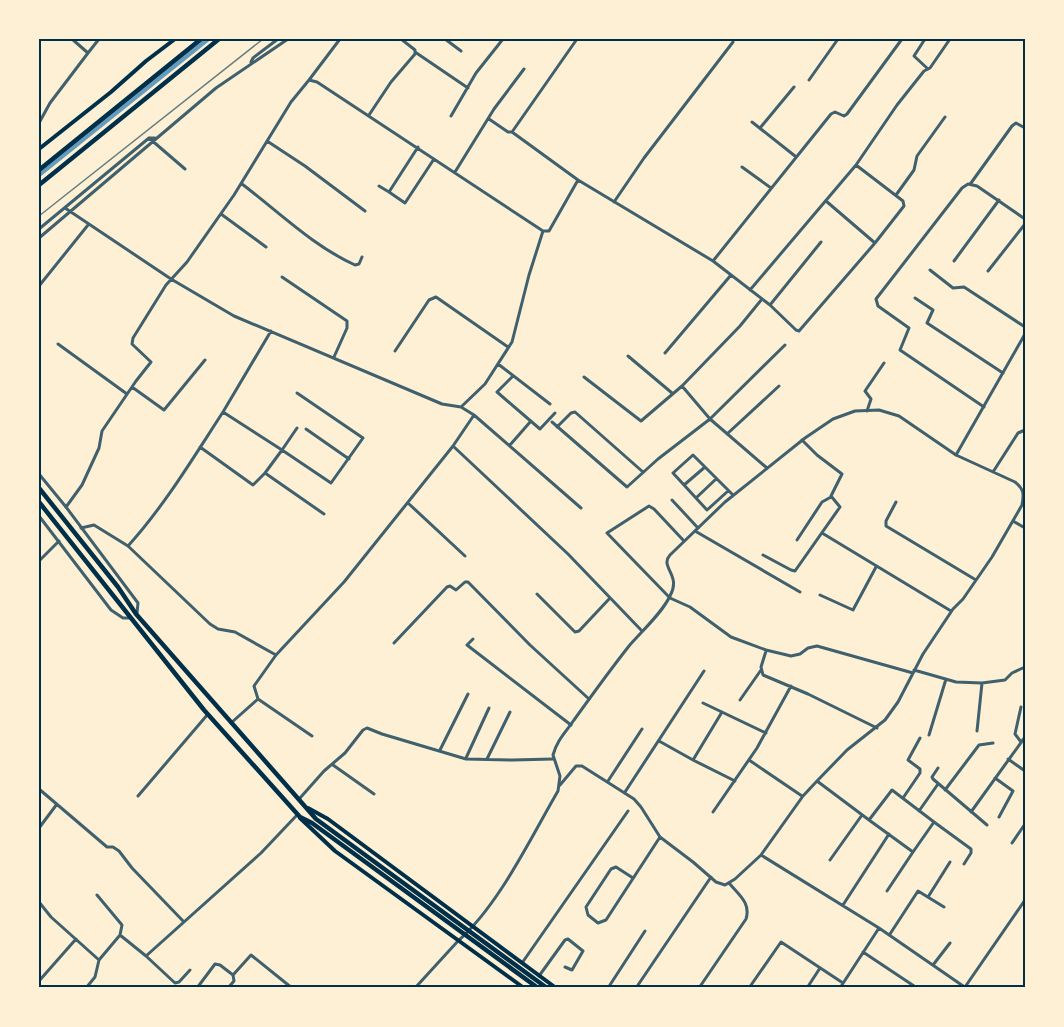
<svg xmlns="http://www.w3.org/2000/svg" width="1064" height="1027" viewBox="0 0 1064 1027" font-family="'Public Sans',sans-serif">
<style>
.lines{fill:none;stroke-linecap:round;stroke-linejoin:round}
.canal{stroke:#669bbc;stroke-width:6}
.minor{stroke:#3f606c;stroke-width:3}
.tertiary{stroke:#3f606c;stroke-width:3}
.secondary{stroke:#003049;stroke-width:4}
.trunk{stroke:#003049;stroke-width:4.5}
.motorway{stroke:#003049;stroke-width:4.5}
.rail{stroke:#657d81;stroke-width:1.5}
.neatline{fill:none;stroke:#003049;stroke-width:2}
</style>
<rect width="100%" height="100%" fill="#fdf0d5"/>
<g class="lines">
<path class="canal" d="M39,174L207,39"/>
<path class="minor" d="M72,39L88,53L99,39
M445,39L461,51
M925,39L914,56L928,69
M415,52L468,88
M251,62L253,58L278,39
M309,80L340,39
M809,80L838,39
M369,115L391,82L415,54V50L401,39
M451,116L476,73L503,39
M489,119L508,132H512L577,39
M752,122L795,156
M39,123L50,103L88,53
M760,128L794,87
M512,132L578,180
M149,138L185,169
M267,141L305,166L365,211
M418,147L389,192L405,203L434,159
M742,167L771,188
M455,172L494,109L524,69
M971,183L1012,126L1016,123L1025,128
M242,184C279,212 313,246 355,265L359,264L362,257
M379,186L389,192
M896,195L914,170L917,156L945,117
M826,201L875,243
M614,202L644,158L733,42
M65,208L171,279L234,316L442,404L461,407L474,415L581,508
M221,214L266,247
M39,229L149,138H155
M39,238L216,88L288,39
M713,261L831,114L835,112L844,116L847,114L902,39
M954,261L999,200
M930,270L953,288L964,287L1025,327
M988,271L1025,224
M282,277L347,321V328L334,357
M39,286L88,225
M750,290L856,165L897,105L924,71L930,68L950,39
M915,298L933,310L927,323L1003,373
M770,305L821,242
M271,331L223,412L282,450L297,428
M58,344L127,394
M395,351L429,300L436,297L508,347
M665,353L731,275
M628,356L672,393
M498,364L550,404
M513,376L497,392L540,429L555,413
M584,377L641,421L682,386L740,326L762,299
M132,387L164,410L205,360
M297,393L363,438L331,483L282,450L265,473L324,514
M461,407L485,384L512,342L529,275L543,231
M984,407L900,350L909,328L878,306L876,299L962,188L968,184L977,186L1025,219
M867,411L871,399L865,391L884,363
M552,422L627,487L658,459L710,419L682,386
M557,427L571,413L575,412L643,472
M306,429L349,459
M727,434L779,386
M510,445L531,421
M453,446L474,415
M200,447L253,485L265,473
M767,468L710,419L785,345
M993,472L1018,433L1025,430
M684,485L705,467
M728,491L707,510L673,473L693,455L733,495
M696,498L716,479
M672,500L698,528
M896,502L886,521V526L976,580
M408,503L465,556
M66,507L82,485L99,448L102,431L136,381L151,362L132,344L133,338L166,285L187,262L234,195L291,102L309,80L317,82L543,231H549L578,180L713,261L770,305L796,330L799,331L875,243L904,206L903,201L856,165
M1013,521L1025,528
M81,528L94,525L128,546L210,624L218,629L235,632L276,655
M695,531L800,592
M822,533L951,611
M797,540L822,502L831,497
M684,541L654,509L649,506L607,533L670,598L690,607L731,637L766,650L791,656L800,654L808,648L817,646L913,673
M128,546C165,505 193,458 223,412
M763,555L791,570L795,571L840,507L831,496L842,474L817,455L802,440
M39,561L59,541
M537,594L575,632L579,631L610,598
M820,595L853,610L876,567
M473,639L467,645L571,725
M394,643L447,587L450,586L456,590L465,582H468L530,645L589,699
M766,651L761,667L763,675L808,694L877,728
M914,670L956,682L982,683L1005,680L1012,673L1025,667
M740,700L761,670
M703,703L766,733
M1021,707L1015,734L1021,742
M722,712L693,760L735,781
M231,723L258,699
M977,731L982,683
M929,735L946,679
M312,736L258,699L254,686L276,655L344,582L453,446L568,554L642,631
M659,741L693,760
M440,750L468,694
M466,758L489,708
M487,759L510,712
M1008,759L1025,771
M749,760L802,796
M333,765L374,794
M938,768L932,777L933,779L987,825
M995,778L1013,791L999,817
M608,781L642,729
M817,781L869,820L892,790L934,822L913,852L869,820
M560,785L576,766H582L634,799L641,807L660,837L693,862L716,882L725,885L735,879L761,855L803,796L817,781L847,750L885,720L898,702L923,654L953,609L963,599L992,557L1022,505C1024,494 1024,489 1015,482L956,455
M39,789L107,847H113L119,851L132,868L184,922
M945,790L979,745L993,743
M625,792L704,671
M138,796L208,714
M300,798L324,771L345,753L363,730L367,728L382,734L466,759L513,760L553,759
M903,798L920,773V769L908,760L920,738
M919,811L938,784
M713,812L757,748L791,686
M971,812L1025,737
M934,822L971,849V853L964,864
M39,828L57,804
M1012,843L1025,824
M761,855L879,928L966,988
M830,860L862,815
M633,878L616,867L611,869L586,907L588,915L598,923L606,920C624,892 642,865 660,837
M887,891L913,852
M97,895L122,925L120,935
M928,897L950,862
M39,902L51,917L99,960L95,977L86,988
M843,905L889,834
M890,934L918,891L944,907
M863,952L917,988
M146,956L175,983L179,982L190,970
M99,960L120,935L146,956L261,853L297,815
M522,963L628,811
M933,965L950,943
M539,976L565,940L568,939L583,951L572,970L565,967
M39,981L76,939
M965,987L1025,900
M197,988L215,964L220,965L233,975L251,955L292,988
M228,988L234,981L233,975
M415,988L458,941
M608,988L645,931
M636,988L711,877
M699,988L746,919C751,903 739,895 729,883
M749,988L781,942L843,983
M807,988L820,968
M840,988L879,928"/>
<path class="tertiary" d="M39,474L66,507L138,603L137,613
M39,516L111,610L123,618H131
M458,941C499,905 530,839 558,791L560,776L553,755C557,740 566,732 574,720C592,695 610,670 629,646C642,631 662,613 670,596C682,575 659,567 670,555L725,502L805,438L833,419L855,411L879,410L899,416L956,455L1025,334"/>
<path class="secondary" d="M39,149L111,92L146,61L175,39
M308,808L328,819L556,988
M300,818L335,851L524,988"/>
<path class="trunk" d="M39,488L118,587L136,614L316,819L547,988
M39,502L204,710L300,817L312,823L538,988"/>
<path class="motorway" d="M39,170L201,39
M39,185L219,39"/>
<path class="rail" d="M39,216L263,39"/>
</g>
<rect width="1064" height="1027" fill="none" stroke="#fdf0d5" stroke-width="81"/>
<rect x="40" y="40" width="984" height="946" class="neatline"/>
</svg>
